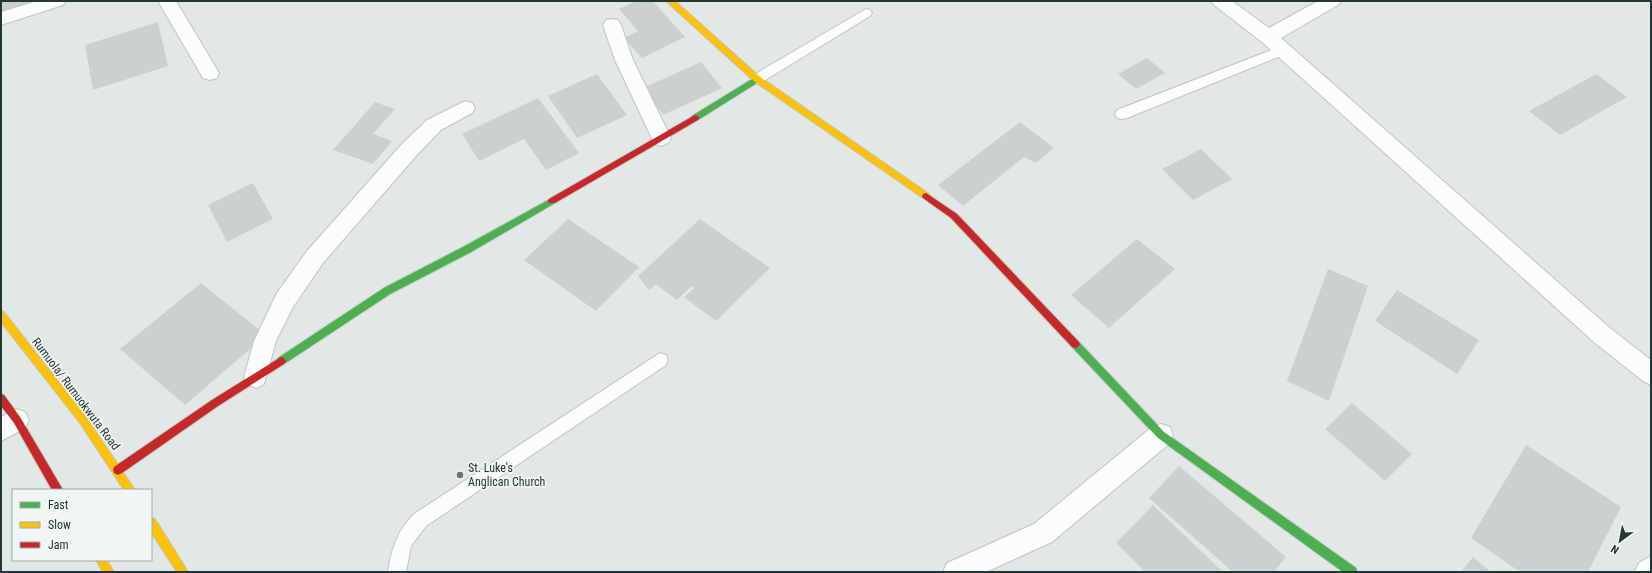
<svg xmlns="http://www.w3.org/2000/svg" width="1652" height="573" viewBox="0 0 1652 573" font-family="'Roboto Condensed',sans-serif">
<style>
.building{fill:#ccd1cf}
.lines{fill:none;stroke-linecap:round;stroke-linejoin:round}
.lane-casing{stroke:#bfc4c2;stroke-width:2}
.street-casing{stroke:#bfc4c2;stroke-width:2}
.fast-casing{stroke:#bec5c2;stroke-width:2}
.slow-casing{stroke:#bec5c2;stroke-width:2}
.jam-casing{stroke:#bec5c2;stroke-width:2}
.lane{fill:#fbfcfb;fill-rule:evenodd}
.street{fill:#fbfcfb;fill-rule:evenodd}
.fast{fill:#4caf50;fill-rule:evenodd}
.slow{fill:#ffc107;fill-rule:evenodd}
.jam{fill:#c62828;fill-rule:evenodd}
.poi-dot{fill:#657672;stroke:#f0f6f4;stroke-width:1.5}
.labels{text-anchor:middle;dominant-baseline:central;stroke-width:3.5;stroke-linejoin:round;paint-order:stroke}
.street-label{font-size:12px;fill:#223834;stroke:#f0f6f4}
.poi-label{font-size:12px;fill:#223834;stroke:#f0f6f4;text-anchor:start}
</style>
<rect width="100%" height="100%" fill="#e2e8e5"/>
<path class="building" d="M1,1H38L1,12Z
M636,1H653L685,37L642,58L624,38L638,31L619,9Z
M158,22L168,66L93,90L85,45Z
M1147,58L1165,73L1136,89L1118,74Z
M701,62L722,88L663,115L643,88Z
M597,74L627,115L577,138L548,96Z
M1596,74L1627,97L1560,135L1529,111Z
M538,98L579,153L546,170L524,139L479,161L462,134Z
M375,102L395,109L373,134L392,141L373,164L333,150Z
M1020,122L1054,148L1036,163L1024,157L963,206L938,185Z
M1201,149L1232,179L1193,200L1162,169Z
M253,183L273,219L227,242L208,205Z
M568,219L639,267L596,311L524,260Z
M700,219L770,268L716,321L684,297L694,288L692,286L677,300L656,284L649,290L638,276Z
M1137,239L1175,269L1109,328L1071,295Z
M1328,269L1368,286L1329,401L1287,381Z
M201,283L266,335L185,405L120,349Z
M1397,290L1479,340L1457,374L1375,321Z
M1352,403L1412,454L1385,481L1325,429Z
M1526,445L1621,507L1588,572H1520L1471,538Z
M1179,466L1286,557L1274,572H1233L1149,498Z
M1153,505L1223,572H1145L1116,543Z
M1473,557L1491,572H1461Z"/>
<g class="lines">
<defs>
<path id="lane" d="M866,9L870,10L872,13L870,16L762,82L757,84L752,82L751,79L752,76Z
M1284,45L1288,47L1290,50L1288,53L1127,118L1122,119L1117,118L1115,114L1117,110Z
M660,353L666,355L668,360L666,365L426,526L411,546L406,572H388C391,549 398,530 414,514Z"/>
<path id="street" d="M37,1H66L63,5L1,25V12Z
M158,1H176L219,73L217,78L210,80L203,78Z
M1211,1H1232L1269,28L1318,1H1341L1338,5L1281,38L1611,329L1651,360V385L1643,381L1595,343L1262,42L1214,5Z
M612,19L618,20L621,25L633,60L671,138L668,143L661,146L654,143L615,60L603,25L606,20Z
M465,101L472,103L475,108L472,113L441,130L416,156L323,263L293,307L276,341L264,384L256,388L248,384L244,377L254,341L277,293L307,251L402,144L427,120Z
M17,409L25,412L29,420L25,428L1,441V417Z
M1161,424L1170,427L1173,435L1170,443L1052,542L986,572H943L947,563L1034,524L1152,427Z
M1651,556V572H1635L1639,563Z"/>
<path id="fast" d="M757,76L760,77L761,79L760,81L698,120H692L691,118L692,116Z
M552,198L555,199L556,201L555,203L471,252L390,294L284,364L281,365L278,364L276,361L278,358L384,288L465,246Z
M1075,340L1078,341L1164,432L1356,568L1357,572H1343L1158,438L1072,347L1070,344L1072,341Z"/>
<path id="slow" d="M666,1H675L760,77L929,194L930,196L929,198H923L754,81Z
M1,311L4,312L86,417L135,490H124L80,423L1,322Z
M151,518L155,519L188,572H177L151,532Z
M96,560H107L114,572H103Z"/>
<path id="jam" d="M695,115L698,116L699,118L698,120L555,203H549L548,201L549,199Z
M926,193L957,214L1078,341L1080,344L1078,347L1075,348L1072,347L951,218L923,198L922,196L923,194Z
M281,357L284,358L286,361L284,364L218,406L122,473L118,475L114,473L113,470L114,467L212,400Z
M1,394L4,395L20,417L63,490H52L14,423L1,406Z"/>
</defs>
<use href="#lane" class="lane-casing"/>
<use href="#street" class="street-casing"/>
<use href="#fast" class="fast-casing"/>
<use href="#slow" class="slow-casing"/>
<use href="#jam" class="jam-casing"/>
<use href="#lane" class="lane"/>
<use href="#street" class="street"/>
<use href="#fast" class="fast"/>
<use href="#slow" class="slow"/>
<use href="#jam" class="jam"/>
</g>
<circle class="poi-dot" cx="460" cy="475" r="4"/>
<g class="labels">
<g class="street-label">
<text transform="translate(76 394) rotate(53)">Rumuola/ Rumuokwuta Road</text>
</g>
<g class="poi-label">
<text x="468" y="468">St. Luke's<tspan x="468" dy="14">Anglican Church</tspan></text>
</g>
</g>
<rect width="1652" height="573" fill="none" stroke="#223834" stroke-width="4"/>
<rect x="12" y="489" width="140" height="72" fill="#f0f6f4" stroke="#9eaaa7"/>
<rect x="20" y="502" width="20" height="6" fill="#4caf50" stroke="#9eaaa7"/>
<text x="48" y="509" font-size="12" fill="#223834">Fast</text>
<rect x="20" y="522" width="20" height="6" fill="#ffc107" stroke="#9eaaa7"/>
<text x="48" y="529" font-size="12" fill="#223834">Slow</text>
<rect x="20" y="542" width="20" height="6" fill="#c62828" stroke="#9eaaa7"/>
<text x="48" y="549" font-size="12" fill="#223834">Jam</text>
<g transform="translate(1620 541) rotate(212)" stroke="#f0f6f4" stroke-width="3" paint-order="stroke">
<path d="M0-3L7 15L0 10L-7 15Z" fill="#223834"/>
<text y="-6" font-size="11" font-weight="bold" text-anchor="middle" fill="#223834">N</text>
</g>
</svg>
